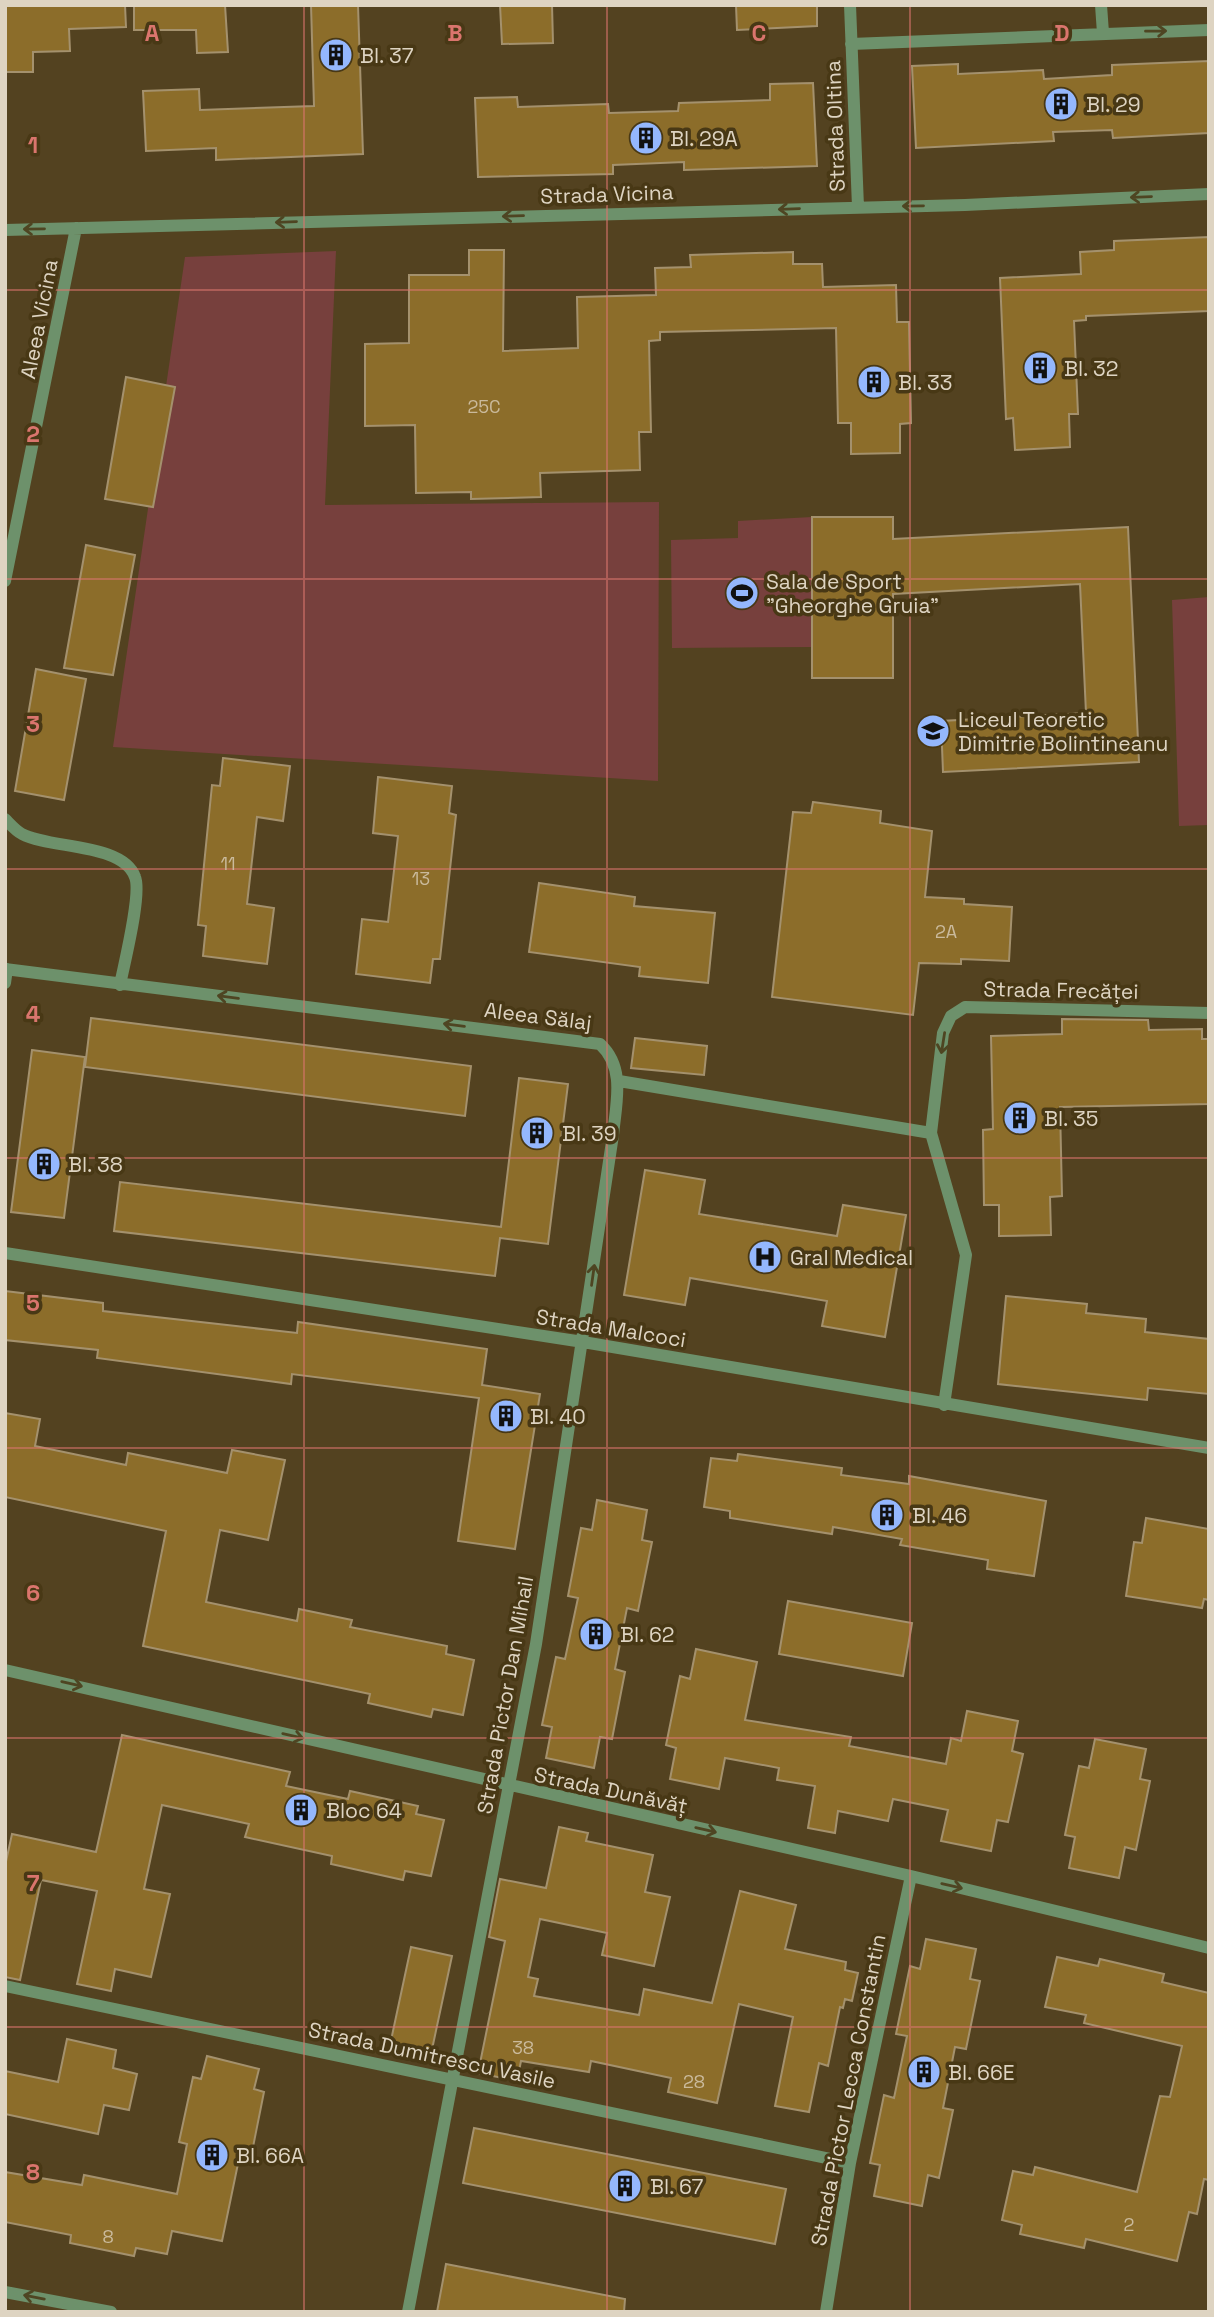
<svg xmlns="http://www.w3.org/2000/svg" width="1214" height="2317" viewBox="0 0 1214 2317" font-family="'Space Grotesk',sans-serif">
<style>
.green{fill:#77403d}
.building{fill:#8c6d2a;stroke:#a4916d;stroke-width:2}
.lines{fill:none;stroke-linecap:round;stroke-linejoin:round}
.minor{stroke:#6d916b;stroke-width:12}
.oneway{stroke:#4e4522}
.grid{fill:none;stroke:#da756d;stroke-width:2;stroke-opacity:0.55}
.labels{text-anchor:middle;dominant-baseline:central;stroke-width:7;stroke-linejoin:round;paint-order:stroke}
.number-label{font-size:18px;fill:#caba9c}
.poi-label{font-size:21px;fill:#ded4c2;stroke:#483815;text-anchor:start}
.street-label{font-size:21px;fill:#ded4c2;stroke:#483815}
.grid-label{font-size:23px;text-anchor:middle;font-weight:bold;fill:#da756d;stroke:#483815;stroke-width:7;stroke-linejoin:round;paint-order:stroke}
</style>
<rect width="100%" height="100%" fill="#534220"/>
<path class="green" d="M336,251L325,505L659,502L658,781L113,747L185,257Z
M812,517L813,647L672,648L671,540L738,538V521Z
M1209,597V825L1179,826L1172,600Z"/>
<path class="building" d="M5,5H125L126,27L69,29L70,51L33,52V72H5Z
M134,5H225L228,52L197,53L196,30H134Z
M311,5H358L363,154L216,160V148L146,151L143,91L199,89L200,110L314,106Z
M500,5H552L553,43L502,44Z
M736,5H817V26L737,30Z
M1209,61V133L1113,138L1112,130L1053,132L1054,141L916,148L912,66L958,64V74L1043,70L1044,79L1112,75V65Z
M813,83L817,166L684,170V162L613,165V174L478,177L475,98L517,97L518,107L608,104L609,113L678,111L679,103L770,100V84Z
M1209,237V311L1086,316V320L1074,321L1078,414H1069L1070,447L1015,450L1013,418L1006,419L1000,278L1081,274L1080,252L1114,250V241Z
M469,250H504L503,351L578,348L577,297L656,295L655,268L691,267L690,255L793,252V264H822L823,287L896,285L897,322H909L911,423L900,424V453L851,454V423H838L836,328L660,332V340L649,341L651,432H639L640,470L540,473L541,497L471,499V492L416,493L415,425L365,426V344L409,343V275H469Z
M126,377L175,387L153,507L105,499Z
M812,517H893V539L1128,527L1139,762L943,772L941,721L1086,713L1080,584L893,594V678H812Z
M86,545L135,555L113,675L64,668Z
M36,669L86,679L64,800L15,791Z
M223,758L290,766L283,821L257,817L247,904L274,908L267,964L203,956L206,926L198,925L212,785L220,786Z
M378,777L452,786L449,813L456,815L440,959H433L430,983L356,974L362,919L388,922L398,836L373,833Z
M813,802L881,811L880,823L932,831L925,897L964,899V904L1012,907L1009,961L961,959V964L919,963L913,1015L772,997L793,812L811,813Z
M539,883L635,897L634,906L715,913L708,983L639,976L640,967L529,952Z
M91,1018L471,1066L465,1116L85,1067Z
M1062,1019L1148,1020L1149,1030L1202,1029V1039H1209V1104L1060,1107L1062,1196L1050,1197L1051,1235L999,1236V1205H984L983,1130L993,1129L991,1036L1062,1034Z
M635,1038L707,1046L704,1075L631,1068Z
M32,1050L85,1057L64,1218L11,1212Z
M519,1078L568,1084L548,1244L500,1238L495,1276L114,1231L120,1182L501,1227Z
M645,1170L705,1180L699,1214L837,1236L843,1205L906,1215L885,1337L822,1326L827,1301L690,1278L685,1305L624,1295Z
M5,1291L103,1303V1311L297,1333L298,1322L487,1349L482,1385L540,1394L515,1549L458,1541L479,1398L292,1374L291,1384L97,1358L98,1350L5,1340Z
M1006,1296L1087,1304L1086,1313L1146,1319L1145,1332L1209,1339V1394L1148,1388L1147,1400L998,1384Z
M5,1413L40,1419L35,1446L126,1465L128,1453L227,1473L232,1450L285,1460L268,1540L220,1530L206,1602L297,1621L299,1609L352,1620L350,1627L447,1646L446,1654L474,1660L463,1715L433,1709L431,1717L368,1703L370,1694L143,1646L166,1531L5,1497Z
M738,1454L842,1468L841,1475L909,1484V1476L1046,1501L1034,1576L987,1569L988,1560L900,1545L902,1539L833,1527L832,1534L730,1518V1511L704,1507L711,1458L737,1461Z
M597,1500L647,1510L642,1540L652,1542L638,1611L627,1608L615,1669L625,1672L612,1739L600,1737L594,1768L546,1758L552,1727L542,1725L556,1657L565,1659L578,1598L568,1596L581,1528L592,1530Z
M1146,1518L1209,1529V1600L1204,1599L1202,1608L1126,1596L1134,1542L1142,1543Z
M788,1601L912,1623L903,1676L779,1654Z
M696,1649L757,1662L745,1720L851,1737L849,1746L946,1764L951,1738L961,1741L967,1711L1018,1721L1012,1751L1023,1754L1008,1822L997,1820L991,1851L941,1841L948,1810L893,1799L888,1821L838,1811L835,1833L808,1828L815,1786L777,1780L779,1768L725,1758L719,1789L670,1779L676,1748L666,1745L680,1676L690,1679Z
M122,1735L290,1772L286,1786L348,1799L350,1791L418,1806L416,1814L444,1820L431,1876L405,1871L403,1880L331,1864L332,1856L245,1837L249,1824L162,1805L144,1889L170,1894L151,1977L115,1969L111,1991L77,1984L97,1891L41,1880L20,1980L5,1977V1866L12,1834L96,1852Z
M1095,1739L1146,1749L1140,1779L1150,1781L1136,1850L1125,1847L1119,1878L1069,1868L1075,1837L1065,1835L1069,1815L1079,1766L1089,1768Z
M559,1827L588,1833L586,1841L653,1855L645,1892L670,1897L654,1966L602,1955L607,1933L540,1919L528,1977L538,1979L534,1996L639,2015L644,1989L712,2003L740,1891L796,1905L785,1949L846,1962L845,1970L858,1973L852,2001L845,1999L843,2008L840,2007L828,2066L819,2063L809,2112L775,2106L793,2017L739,2004L717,2103L668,2092L671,2078L591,2061L589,2072L521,2061L517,2081L478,2073L505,1941L489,1937L500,1879L546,1888Z
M926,1939L976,1949L970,1979L980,1981L966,2049L955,2047L943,2108L953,2110L939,2178L928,2175L922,2206L874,2196L880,2165L870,2163L884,2095L894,2098L907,2036L896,2034L910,1966L920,1969Z
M411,1947L452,1956L431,2054L390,2045Z
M1057,1957L1098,1966L1100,1959L1164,1974L1162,1982L1209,1993V2180L1204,2179L1197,2214L1189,2212L1177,2261L1086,2239L1084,2248L1020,2234L1022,2225L1002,2220L1013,2171L1033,2175L1035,2167L1137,2192L1160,2096L1170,2097L1182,2046L1084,2023L1086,2015L1045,2007Z
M67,2039L116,2050L113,2068L137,2074L129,2110L104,2105L98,2134L5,2114V2071L58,2082Z
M207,2056L259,2069L254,2089L264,2092L251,2157L240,2154L222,2241L172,2231L167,2254L136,2248L134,2256L70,2243L71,2235L5,2222V2172L82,2185L84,2175L177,2194L187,2144L179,2142L193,2077L201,2079Z
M474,2128L786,2189L775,2244L463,2183Z
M446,2264L625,2299L624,2312H437Z"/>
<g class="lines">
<path class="minor" d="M850,5L858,207
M1101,5L1103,33
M851,44L1209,30
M5,230L965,205L1209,194
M5,581L76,228
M5,819C10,824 16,831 22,834C50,849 123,843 135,877C142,894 124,964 120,985
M5,969L600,1044C626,1068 616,1103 613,1135L536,1644L408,2312
M5,983L7,969
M619,1081L931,1133L966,1255L944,1405
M931,1133L943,1033L951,1016L965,1007L1209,1013
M5,1253L583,1342L1209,1448
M5,1670L911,1876L1209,1948
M5,1986L850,2163
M5,2292L111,2312
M826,2312L850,2163L911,1876"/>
</g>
<defs><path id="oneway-shaft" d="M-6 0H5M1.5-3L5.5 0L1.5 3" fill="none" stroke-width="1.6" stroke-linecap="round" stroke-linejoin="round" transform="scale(1.75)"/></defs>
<g class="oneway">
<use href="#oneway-shaft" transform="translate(1156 31) rotate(-1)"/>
<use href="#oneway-shaft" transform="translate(1141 197) rotate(178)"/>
<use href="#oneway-shaft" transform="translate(913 206) rotate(179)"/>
<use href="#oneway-shaft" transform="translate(789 209) rotate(178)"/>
<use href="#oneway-shaft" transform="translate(513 216) rotate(178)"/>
<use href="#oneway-shaft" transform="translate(286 222) rotate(178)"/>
<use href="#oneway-shaft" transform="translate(34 229) rotate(179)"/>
<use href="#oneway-shaft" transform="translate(228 997) rotate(-173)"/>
<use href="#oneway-shaft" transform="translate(454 1025) rotate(-173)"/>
<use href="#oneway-shaft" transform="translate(943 1043) rotate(99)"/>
<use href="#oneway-shaft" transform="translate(593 1275) rotate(-82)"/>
<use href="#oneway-shaft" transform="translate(72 1684) rotate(13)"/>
<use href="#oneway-shaft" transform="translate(293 1736) rotate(13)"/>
<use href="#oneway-shaft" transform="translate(706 1830) rotate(13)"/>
<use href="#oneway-shaft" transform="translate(952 1886) rotate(13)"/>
<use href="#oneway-shaft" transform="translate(34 2297) rotate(-169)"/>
</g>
<path class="grid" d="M304,5V2312M607,5V2312M910,5V2312M5,290H1209M5,579H1209M5,869H1209M5,1158H1209M5,1448H1209M5,1738H1209M5,2027H1209"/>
<defs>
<symbol id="building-disc" viewBox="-11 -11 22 22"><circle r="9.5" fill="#94b7fd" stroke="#483815"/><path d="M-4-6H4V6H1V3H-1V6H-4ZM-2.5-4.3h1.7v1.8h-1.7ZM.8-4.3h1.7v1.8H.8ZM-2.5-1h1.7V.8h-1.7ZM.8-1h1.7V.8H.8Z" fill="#111"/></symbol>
<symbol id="stadium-disc" viewBox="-11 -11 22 22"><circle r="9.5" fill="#94b7fd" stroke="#483815"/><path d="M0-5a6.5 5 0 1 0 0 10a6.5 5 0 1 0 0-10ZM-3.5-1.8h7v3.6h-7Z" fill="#111"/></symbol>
<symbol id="school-disc" viewBox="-11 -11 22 22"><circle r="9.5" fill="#94b7fd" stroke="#483815"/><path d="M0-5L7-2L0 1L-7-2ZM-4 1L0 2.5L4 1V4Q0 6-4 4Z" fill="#111"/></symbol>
<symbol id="hospital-disc" viewBox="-11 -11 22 22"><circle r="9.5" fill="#94b7fd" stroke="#483815"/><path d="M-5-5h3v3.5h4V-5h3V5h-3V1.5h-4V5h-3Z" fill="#111"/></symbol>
</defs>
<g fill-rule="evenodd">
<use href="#building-disc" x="317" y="36" width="38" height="38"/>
<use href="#building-disc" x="1042" y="85" width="38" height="38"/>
<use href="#building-disc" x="627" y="119" width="38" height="38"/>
<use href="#building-disc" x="1021" y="349" width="38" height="38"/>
<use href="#building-disc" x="855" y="363" width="38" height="38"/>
<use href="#stadium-disc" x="723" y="574" width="38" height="38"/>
<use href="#school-disc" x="914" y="712" width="38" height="38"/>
<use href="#building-disc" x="1001" y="1099" width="38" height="38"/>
<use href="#building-disc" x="518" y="1114" width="38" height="38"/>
<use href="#building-disc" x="25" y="1145" width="38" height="38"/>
<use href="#hospital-disc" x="746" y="1238" width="38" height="38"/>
<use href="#building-disc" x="487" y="1397" width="38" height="38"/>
<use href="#building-disc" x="868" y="1496" width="38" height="38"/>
<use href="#building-disc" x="577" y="1615" width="38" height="38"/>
<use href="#building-disc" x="282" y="1791" width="38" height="38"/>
<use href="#building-disc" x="905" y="2053" width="38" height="38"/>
<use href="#building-disc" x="193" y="2136" width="38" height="38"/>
<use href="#building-disc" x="606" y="2167" width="38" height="38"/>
</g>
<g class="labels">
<g class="number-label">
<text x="484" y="406">25C</text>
<text x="228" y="863">11</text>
<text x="421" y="878">13</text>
<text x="946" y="931">2A</text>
<text x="523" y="2047">38</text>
<text x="694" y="2081">28</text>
<text x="1129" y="2224">2</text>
<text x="108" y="2236">8</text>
</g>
<g class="poi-label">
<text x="360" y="55">Bl. 37</text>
<text x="1086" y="104">Bl. 29</text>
<text x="670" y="138">Bl. 29A</text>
<text x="1064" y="368">Bl. 32</text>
<text x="898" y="382">Bl. 33</text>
<text x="766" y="581">Sala de Sport<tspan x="766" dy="24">"Gheorghe Gruia"</tspan></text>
<text x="958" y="719">Liceul Teoretic<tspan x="958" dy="24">Dimitrie Bolintineanu</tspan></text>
<text x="1044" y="1118">Bl. 35</text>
<text x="562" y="1133">Bl. 39</text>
<text x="68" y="1164">Bl. 38</text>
<text x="790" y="1257">Gral Medical</text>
<text x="530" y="1416">Bl. 40</text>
<text x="912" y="1515">Bl. 46</text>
<text x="620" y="1634">Bl. 62</text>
<text x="326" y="1810">Bloc 64</text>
<text x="948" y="2072">Bl. 66E</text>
<text x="236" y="2155">Bl. 66A</text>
<text x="650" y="2186">Bl. 67</text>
</g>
<g class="street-label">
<text transform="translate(835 126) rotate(-92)">Strada Oltina</text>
<text transform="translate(607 194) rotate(-2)">Strada Vicina</text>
<text transform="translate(39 319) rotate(-79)">Aleea Vicina</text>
<text transform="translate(1061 990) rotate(1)">Strada Frecăței</text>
<text transform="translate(538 1016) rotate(7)">Aleea Sălaj</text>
<text transform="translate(611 1328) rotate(9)">Strada Malcoci</text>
<text transform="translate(505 1695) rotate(-80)">Strada Pictor Dan Mihail</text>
<text transform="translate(611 1790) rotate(12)">Strada Dunăvăț</text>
<text transform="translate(432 2055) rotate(12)">Strada Dumitrescu Vasile</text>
<text transform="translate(848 2090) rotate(-79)">Strada Pictor Lecca Constantin</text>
</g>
</g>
<g class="grid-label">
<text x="152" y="41">A</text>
<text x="455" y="41">B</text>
<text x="759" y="41">C</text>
<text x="1062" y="41">D</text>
<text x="33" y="153">1</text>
<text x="33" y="442">2</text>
<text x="33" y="732">3</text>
<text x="33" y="1022">4</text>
<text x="33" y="1311">5</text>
<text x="33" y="1601">6</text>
<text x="33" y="1891">7</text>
<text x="33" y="2180">8</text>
</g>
<rect width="1214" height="2317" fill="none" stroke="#ded4c2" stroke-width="14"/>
</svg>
